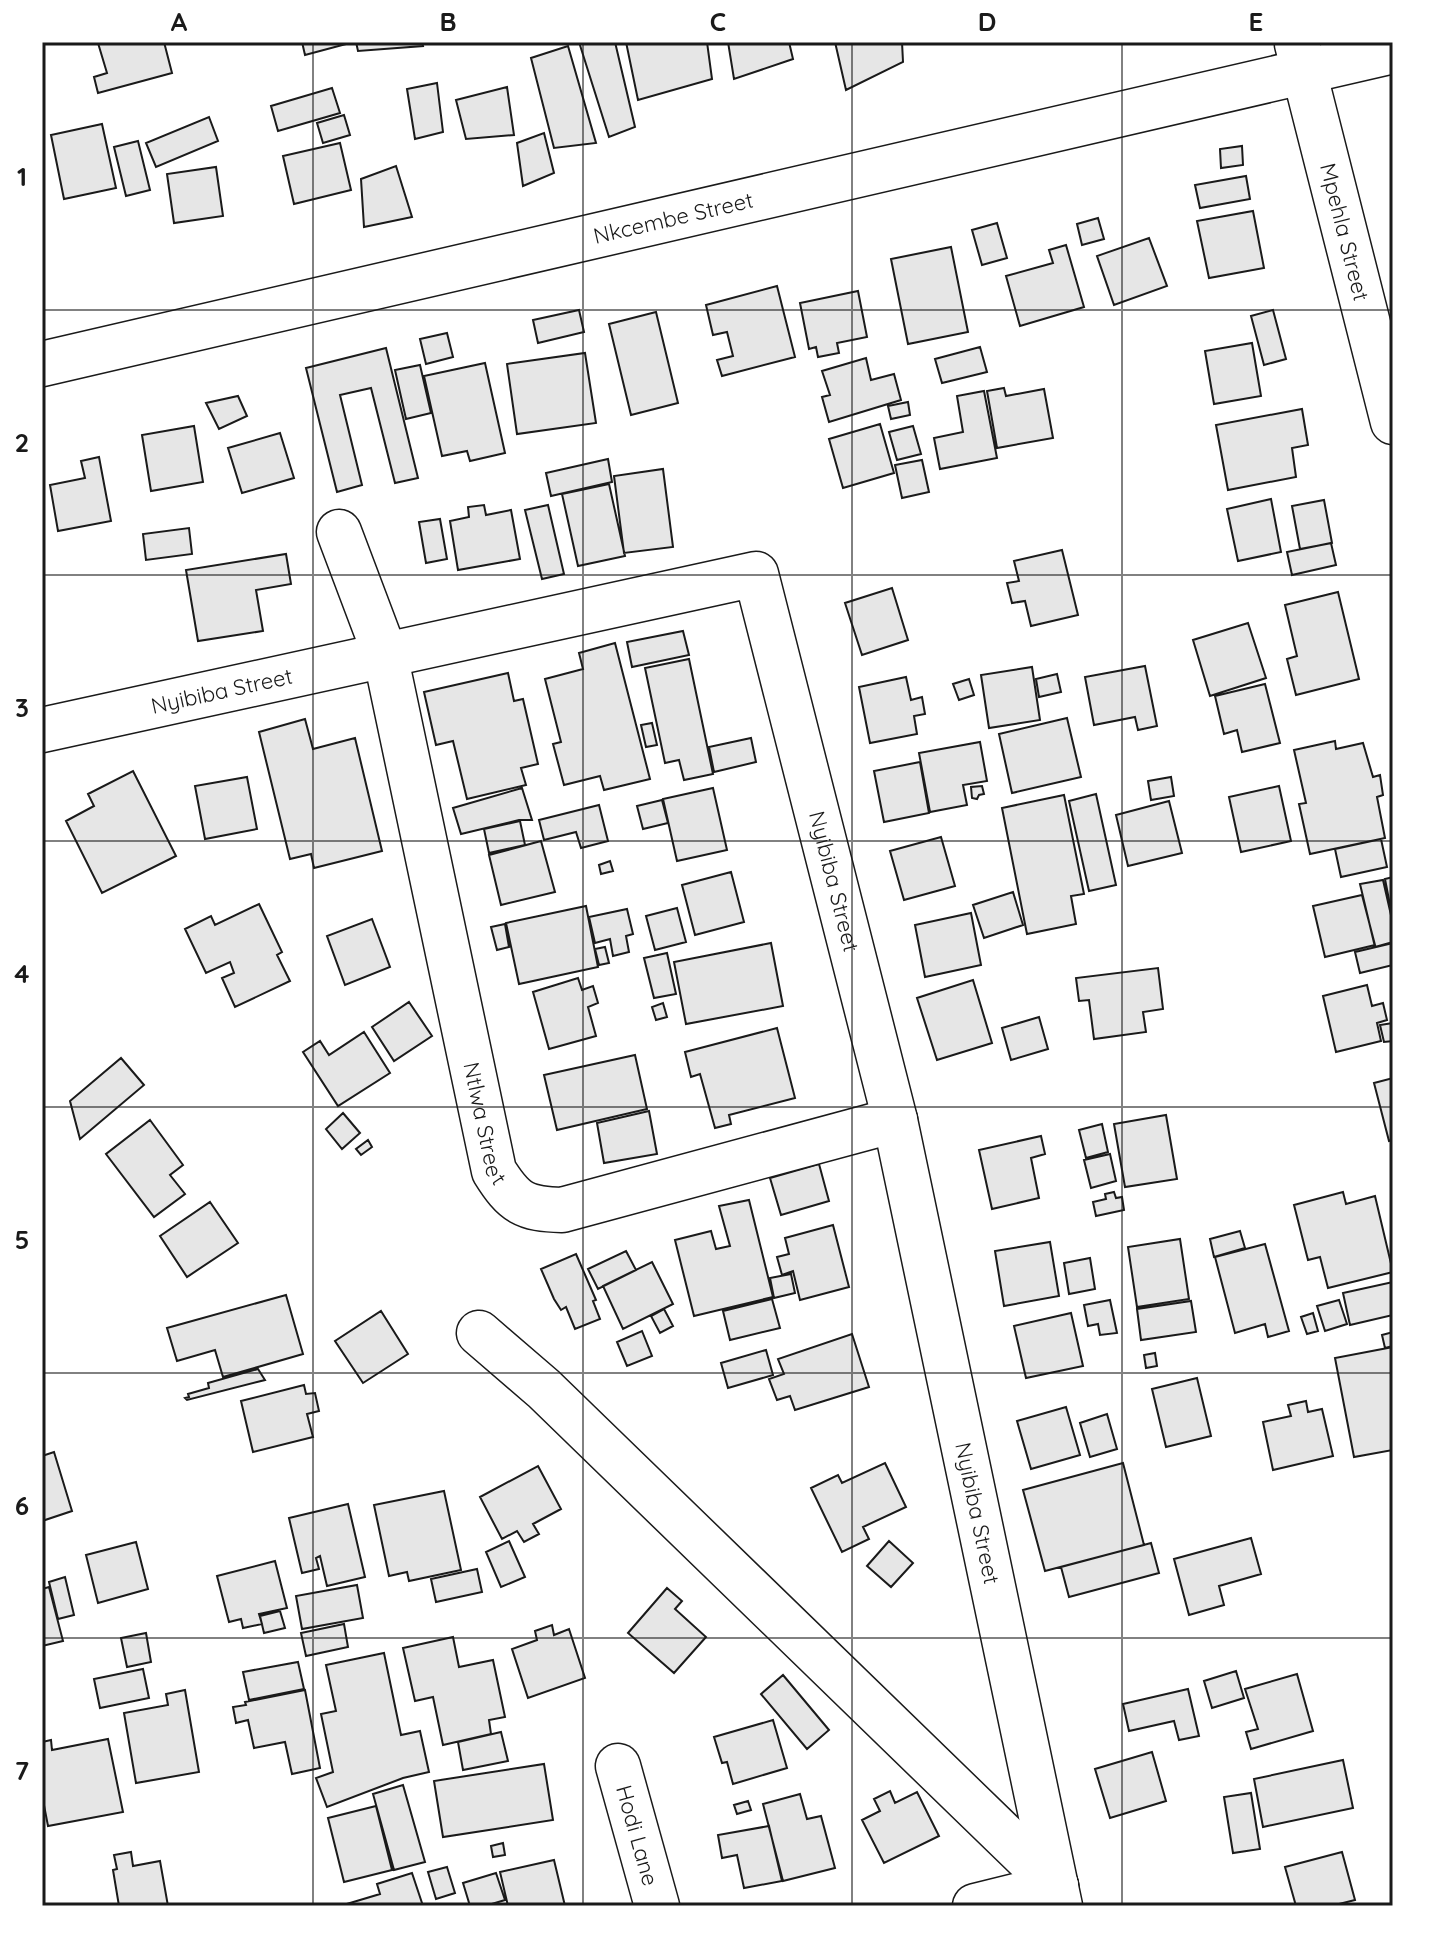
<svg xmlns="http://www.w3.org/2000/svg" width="1435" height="1948" viewBox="0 0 1435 1948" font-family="Quicksand,sans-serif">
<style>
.building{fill:#e6e6e6;stroke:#1a1a1a;stroke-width:2}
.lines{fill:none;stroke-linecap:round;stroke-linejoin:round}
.minor-casing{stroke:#1a1a1a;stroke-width:47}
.minor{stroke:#fff;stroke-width:44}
.grid{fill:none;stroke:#1a1a1a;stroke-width:2;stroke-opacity:0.55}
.labels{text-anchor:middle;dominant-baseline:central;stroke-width:6;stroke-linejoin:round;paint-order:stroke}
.street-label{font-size:22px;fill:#1a1a1a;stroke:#fff}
.neatline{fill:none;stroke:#1a1a1a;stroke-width:3}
.grid-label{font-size:26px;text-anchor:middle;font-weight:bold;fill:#1a1a1a}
</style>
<rect width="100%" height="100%" fill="#fff"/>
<path class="building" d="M164,42L172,73L98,93L94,77L107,73L98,43Z
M302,42H350V43L305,55Z
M356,42H422L423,46L358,51Z
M579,42H615L635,127L609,137Z
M626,42H707L712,79L638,100Z
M728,42H789L793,59L734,79Z
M835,42H902L903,62L846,90Z
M568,46L596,143L554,148L531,58Z
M437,83L443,132L415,139L407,89Z
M507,87L514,135L466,139L456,100Z
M332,88L340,113L278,131L271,106Z
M344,115L350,135L323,143L317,123Z
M209,117L218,141L156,167L146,143Z
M102,124L116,188L64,199L51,135Z
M544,133L554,173L523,186L517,143Z
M138,141L150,190L126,196L114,147Z
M340,143L351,190L294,204L283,156Z
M1242,146L1243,165L1221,168L1220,149Z
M396,166L412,217L364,227L361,179Z
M216,167L223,216L174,223L167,174Z
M1246,176L1250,199L1200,208L1195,185Z
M1253,211L1264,268L1209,278L1197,221Z
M1098,218L1104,239L1082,245L1077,224Z
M997,223L1007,258L982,265L972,230Z
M1149,238L1167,286L1114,305L1097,256Z
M1066,245L1084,307L1020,326L1006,276L1053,263L1049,250Z
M951,247L968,332L908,344L891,259Z
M777,286L795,357L722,376L717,360L733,356L727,332L713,335L706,305Z
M858,291L867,337L837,343L839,353L818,357L816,347L809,349L800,303Z
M579,310L584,332L538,343L533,320Z
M1273,310L1286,359L1264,365L1251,316Z
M656,312L678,403L631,415L609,324Z
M447,333L453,357L426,364L420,339Z
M1252,343L1261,396L1214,404L1205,351Z
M980,347L987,372L942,383L935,359Z
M386,348L418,478L395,483L371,388L340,395L362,485L337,492L306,368Z
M585,353L596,423L517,434L507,364Z
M866,358L871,380L894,374L901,400L829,422L822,397L830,395L822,371Z
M485,363L505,453L470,461L467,451L442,456L424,376Z
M420,365L431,413L406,419L395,370Z
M1004,388L1006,396L1044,389L1053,438L997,448L987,391Z
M984,391L997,458L940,469L934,438L963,432L957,396Z
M238,396L247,416L219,429L206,403Z
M908,402L910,415L891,419L888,406Z
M1302,409L1308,445L1292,448L1296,477L1228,490L1216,425Z
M880,424L894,473L843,488L829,439Z
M194,426L203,482L151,491L142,435Z
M913,426L921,454L897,460L889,432Z
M280,433L294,478L242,493L228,448Z
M99,457L111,521L58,531L50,485L85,478L81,461Z
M608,459L612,482L551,496L546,473Z
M922,460L929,492L902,498L895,465Z
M663,469L673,547L624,553L614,476Z
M609,484L625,556L578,566L562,494Z
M1271,499L1281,552L1238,561L1227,509Z
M1324,500L1332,543L1300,549L1292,506Z
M484,505L486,515L511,510L520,559L458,570L450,521L469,517L468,507Z
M548,505L564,574L542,579L525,510Z
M440,519L447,559L426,563L419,522Z
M189,528L192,554L146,560L143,534Z
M1331,543L1336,565L1292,575L1287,552Z
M1062,550L1078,615L1031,626L1025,601L1012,603L1007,583L1019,581L1014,561Z
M286,554L291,584L256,590L263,631L198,641L186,570Z
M892,588L908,640L862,655L845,603Z
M1338,592L1359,679L1296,695L1287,659L1297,656L1285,605Z
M1248,623L1266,678L1210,696L1193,640Z
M683,631L689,655L632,667L627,642Z
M615,643L650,779L604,790L600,776L564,785L553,744L561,742L545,679L583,669L579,653Z
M689,659L713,774L684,780L679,760L665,763L645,668Z
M1145,666L1157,726L1138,730L1135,717L1094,725L1085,677Z
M1032,667L1040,720L989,728L981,675Z
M508,673L514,701L523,699L538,764L521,768L526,785L467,799L453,741L436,745L424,692Z
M1057,674L1061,692L1039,697L1036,679Z
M906,677L911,700L922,697L925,714L914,716L917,734L870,743L859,687Z
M969,679L974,695L959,700L953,684Z
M1265,684L1280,743L1242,752L1237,730L1224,734L1215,696Z
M1067,718L1081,777L1012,793L999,734Z
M305,719L313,749L355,738L382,851L314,868L311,854L290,859L259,732Z
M652,723L657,745L646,747L641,725Z
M751,738L756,762L714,772L709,747Z
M1335,741L1336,749L1363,743L1373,777L1380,775L1383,795L1377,797L1385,838L1310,854L1299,804L1306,803L1294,750Z
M980,742L987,781L963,785L967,805L930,812L919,753Z
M920,762L929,813L884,822L874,771Z
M133,771L176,856L102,893L66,821L94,806L88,794Z
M247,777L257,829L205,839L195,786Z
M1171,777L1174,796L1151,800L1148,781Z
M982,786L984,794L979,795L977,799L972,798L971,787Z
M1279,786L1291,841L1241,852L1229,797Z
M522,788L532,820H519L461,834L453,808Z
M713,788L727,850L677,861L663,799Z
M1096,794L1116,885L1089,891L1069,801Z
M1064,795L1084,894L1071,896L1076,924L1027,934L1002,808Z
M662,800L668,823L643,829L637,806Z
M1169,801L1182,853L1128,866L1116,815Z
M599,805L608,841L581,848L576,832L544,840L539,820Z
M520,821L525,845L489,853L484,829Z
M941,837L955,886L904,900L890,851Z
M1381,839L1387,867L1341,877L1335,849Z
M541,841L555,892L501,905L489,855Z
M610,861L613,871L601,874L599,865Z
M731,872L744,922L695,935L682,885Z
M1393,877V904L1390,905L1385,879Z
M1383,880L1393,924V942L1375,947L1360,884Z
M1013,892L1023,925L984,938L973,905Z
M1362,895L1375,945L1325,957L1313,906Z
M259,904L282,952L277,955L290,981L235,1007L222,978L234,973L230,962L206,973L185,929L211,916L215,925Z
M586,906L598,967L519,984L506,923Z
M677,908L686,942L655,950L646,916Z
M627,909L633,934L626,936L629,952L613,956L610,939L595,943L589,917Z
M971,913L981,965L925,977L915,925Z
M372,919L390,967L345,985L327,936Z
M505,924L509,947L497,950L491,927Z
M771,943L783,1006L686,1024L674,962Z
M1393,943V965L1360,973L1355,952Z
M605,947L609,963L599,965L595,949Z
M667,953L676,994L654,998L644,958Z
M1158,968L1163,1009L1143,1012L1146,1032L1094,1039L1089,1000L1079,1001L1076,978Z
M578,978L582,990L593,986L598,1003L588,1007L596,1036L549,1049L533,992Z
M973,980L992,1043L937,1060L917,998Z
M1367,985L1372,1006L1383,1003L1387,1020L1377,1023L1381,1041L1336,1052L1323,996Z
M409,1002L432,1036L394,1061L372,1027Z
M663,1003L667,1017L656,1020L652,1007Z
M1039,1017L1048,1049L1011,1060L1002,1028Z
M1393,1023V1041L1384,1042L1380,1025Z
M777,1028L795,1098L729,1115L731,1124L715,1128L700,1074L691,1077L685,1052Z
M364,1032L390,1073L338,1106L303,1052L320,1041L329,1055Z
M635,1055L647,1109L557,1130L544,1075Z
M121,1058L144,1085L80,1139L70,1101Z
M1393,1078V1140L1389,1141L1374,1083Z
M649,1111L657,1154L604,1163L597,1123Z
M343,1113L360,1133L342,1149L326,1129Z
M1166,1115L1177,1179L1125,1187L1114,1124Z
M150,1120L183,1165L170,1175L185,1194L154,1217L106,1154Z
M1102,1124L1108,1152L1086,1158L1079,1130Z
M1041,1136L1045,1154L1031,1158L1039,1198L992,1209L979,1150Z
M368,1140L372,1147L361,1155L356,1149Z
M1110,1154L1116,1181L1091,1188L1084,1160Z
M819,1164L829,1201L781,1215L770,1178Z
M1114,1192L1116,1198L1122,1197L1124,1210L1096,1216L1093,1202L1106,1199L1105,1194Z
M1343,1192L1346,1204L1375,1196L1393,1272L1328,1288L1320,1257L1308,1260L1294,1205Z
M749,1200L773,1297L694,1316L675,1240L711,1231L716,1249L730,1246L719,1206Z
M210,1202L238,1243L187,1277L160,1236Z
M833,1225L849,1287L800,1300L793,1271L782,1275L777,1257L789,1254L785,1238Z
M1240,1231L1245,1248L1214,1257L1210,1239Z
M1180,1239L1189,1299L1137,1307L1128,1247Z
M1050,1242L1059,1296L1004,1306L995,1251Z
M1265,1244L1289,1331L1268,1337L1265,1324L1235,1333L1215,1257Z
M626,1251L636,1270L598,1289L588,1269Z
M576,1254L596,1300L593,1301L600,1319L575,1329L566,1307L561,1310L554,1299L541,1269Z
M1090,1258L1095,1289L1069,1294L1064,1263Z
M652,1262L673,1304L623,1329L603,1286Z
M791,1274L795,1293L774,1298L770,1278Z
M1393,1282V1315L1350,1325L1343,1293Z
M286,1295L303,1354L223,1377L215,1350L177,1361L167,1328Z
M772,1299L780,1328L730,1340L723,1311Z
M1110,1300L1117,1333L1100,1335L1098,1324L1088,1326L1084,1305Z
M1339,1300L1347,1324L1325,1331L1317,1306Z
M1191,1301L1196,1332L1141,1340L1137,1309Z
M664,1309L673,1326L660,1333L651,1316Z
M381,1311L408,1354L363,1383L335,1341Z
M1071,1313L1083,1366L1026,1378L1014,1326Z
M1313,1313L1318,1331L1307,1334L1301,1317Z
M642,1331L652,1356L627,1366L617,1342Z
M1393,1332V1346L1385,1348L1382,1335Z
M852,1334L869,1387L795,1410L790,1396L777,1400L769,1379L784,1374L778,1359Z
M1393,1347V1450L1354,1457L1335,1358Z
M766,1350L773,1375L728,1388L721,1363Z
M1155,1353L1157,1366L1146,1368L1144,1355Z
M258,1369L265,1380L187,1400L185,1398L189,1397L188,1394L209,1388L208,1383Z
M1197,1378L1211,1436L1166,1447L1152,1389Z
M304,1385L306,1394L315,1393L319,1411L307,1414L313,1437L253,1452L241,1401Z
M1306,1401L1308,1412L1322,1409L1333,1456L1273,1470L1263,1422L1291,1416L1288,1405Z
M1066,1407L1080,1455L1031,1469L1017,1421Z
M1107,1414L1117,1449L1090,1457L1080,1423Z
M54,1452L72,1511L42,1521V1456Z
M885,1463L906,1507L863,1527L869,1539L842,1552L811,1488L838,1475L842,1483Z
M1123,1463L1144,1545L1045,1571L1023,1490Z
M538,1466L561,1509L533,1524L539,1534L524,1542L517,1531L502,1539L480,1497Z
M444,1491L461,1570L409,1581L407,1572L389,1576L374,1505Z
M348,1504L365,1577L327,1586L320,1556L316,1558L319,1569L302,1573L289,1518Z
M1251,1538L1261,1574L1219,1586L1224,1605L1189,1615L1174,1559Z
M509,1541L525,1577L501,1587L486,1552Z
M889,1541L913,1563L891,1587L867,1566Z
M136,1542L148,1589L98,1603L86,1555Z
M1151,1543L1159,1573L1069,1597L1061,1567Z
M275,1561L287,1608L259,1614L262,1624L243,1628L241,1619L229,1622L217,1576Z
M477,1569L482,1592L436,1602L431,1579Z
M65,1577L74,1615L58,1619L49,1582Z
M357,1585L363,1618L302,1629L296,1596Z
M49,1587L63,1641L42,1646V1589Z
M667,1588L682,1601L675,1609L706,1637L674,1673L628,1633Z
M280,1611L285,1628L264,1633L260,1616Z
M344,1624L348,1647L306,1656L301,1633Z
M552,1625L554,1635L569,1629L585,1678L528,1698L512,1649L537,1640L535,1631Z
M146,1633L151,1662L127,1667L121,1638Z
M453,1637L459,1667L493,1660L505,1717L489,1720L491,1734L443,1745L433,1697L415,1701L403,1648Z
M384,1653L401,1735L420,1731L429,1772L403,1778L327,1807L316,1778L333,1772L321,1714L336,1711L326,1665Z
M298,1662L304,1689L249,1700L243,1672Z
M143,1669L149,1698L100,1708L94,1679Z
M1236,1671L1244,1698L1212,1708L1204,1681Z
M1297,1674L1313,1731L1251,1749L1246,1732L1258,1729L1245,1689Z
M783,1675L829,1730L807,1749L761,1694Z
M1188,1689L1199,1736L1179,1740L1174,1721L1129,1731L1123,1704Z
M185,1690L199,1772L136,1783L124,1713L168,1705L166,1694Z
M305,1690L320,1768L292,1774L285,1742L254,1748L248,1720L236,1723L233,1707L246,1705L245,1702Z
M773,1720L787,1768L733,1784L727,1762L722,1763L714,1737Z
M501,1732L508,1761L463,1770L458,1742Z
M108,1739L123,1812L48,1826L42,1795V1742L51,1740L52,1750Z
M1152,1752L1166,1801L1110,1818L1095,1769Z
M1343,1760L1353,1808L1263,1827L1254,1779Z
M544,1764L553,1820L443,1837L434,1781Z
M403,1785L425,1862L394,1870L373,1794Z
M890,1791L895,1803L917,1792L939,1836L884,1863L862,1820L880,1811L874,1799Z
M1251,1793L1260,1849L1233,1853L1224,1797Z
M800,1794L807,1819L821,1816L835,1868L783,1881L763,1804Z
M748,1801L751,1810L737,1814L734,1805Z
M376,1806L392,1870L344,1882L328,1818Z
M769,1826L782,1881L744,1888L737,1855L722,1858L718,1835Z
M503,1843L505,1855L493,1857L491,1846Z
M131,1852L133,1866L160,1861L168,1906H119L113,1870L117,1869L114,1855Z
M1342,1852L1355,1900L1331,1906H1296L1285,1867Z
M554,1860L565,1906H508L500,1872Z
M447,1867L455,1893L436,1899L428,1872Z
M412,1873L423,1906H340L380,1894L377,1884Z
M496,1873L505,1900L485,1906H470L463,1883Z"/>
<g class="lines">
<defs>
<g id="minor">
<path id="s1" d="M1297,44L1393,422"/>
<path id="s2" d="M42,364L1393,51"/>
<path id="s3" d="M339,532L385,654L494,1171C514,1203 524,1209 562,1210L895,1120"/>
<path id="s4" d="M42,730L756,574L895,1120L1060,1906"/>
<path d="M479,1333L544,1389L1056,1886"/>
<path id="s5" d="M618,1766L657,1906"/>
<path d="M975,1906L1056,1886"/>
</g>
</defs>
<use href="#minor" class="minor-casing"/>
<use href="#minor" class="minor"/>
</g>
<path class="grid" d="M313,42V1906M583,42V1906M852,42V1906M1122,42V1906M42,310H1393M42,575H1393M42,841H1393M42,1107H1393M42,1373H1393M42,1638H1393"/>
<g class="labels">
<g class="street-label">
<text stroke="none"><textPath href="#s2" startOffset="648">Nkcembe Street</textPath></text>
<text stroke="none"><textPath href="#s1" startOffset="194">Mpehla Street</textPath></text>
<text stroke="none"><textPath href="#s4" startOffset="184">Nyibiba Street</textPath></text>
<text stroke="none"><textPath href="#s4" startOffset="1048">Nyibiba Street</textPath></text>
<text stroke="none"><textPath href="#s3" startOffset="610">Ntlwa Street</textPath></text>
<text stroke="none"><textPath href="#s4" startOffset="1696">Nyibiba Street</textPath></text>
<text stroke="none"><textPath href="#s5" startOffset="72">Hodi Lane</textPath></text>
</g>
</g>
<rect width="1435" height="1948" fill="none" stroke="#ffffff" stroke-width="88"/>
<rect x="44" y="44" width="1347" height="1860" class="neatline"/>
<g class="grid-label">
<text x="179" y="31">A</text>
<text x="448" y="31">B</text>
<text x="718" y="31">C</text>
<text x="987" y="31">D</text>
<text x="1256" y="31">E</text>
<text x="22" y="186">1</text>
<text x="22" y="452">2</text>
<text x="22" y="717">3</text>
<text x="22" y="983">4</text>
<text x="22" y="1249">5</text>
<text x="22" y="1515">6</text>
<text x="22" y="1780">7</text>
</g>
</svg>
